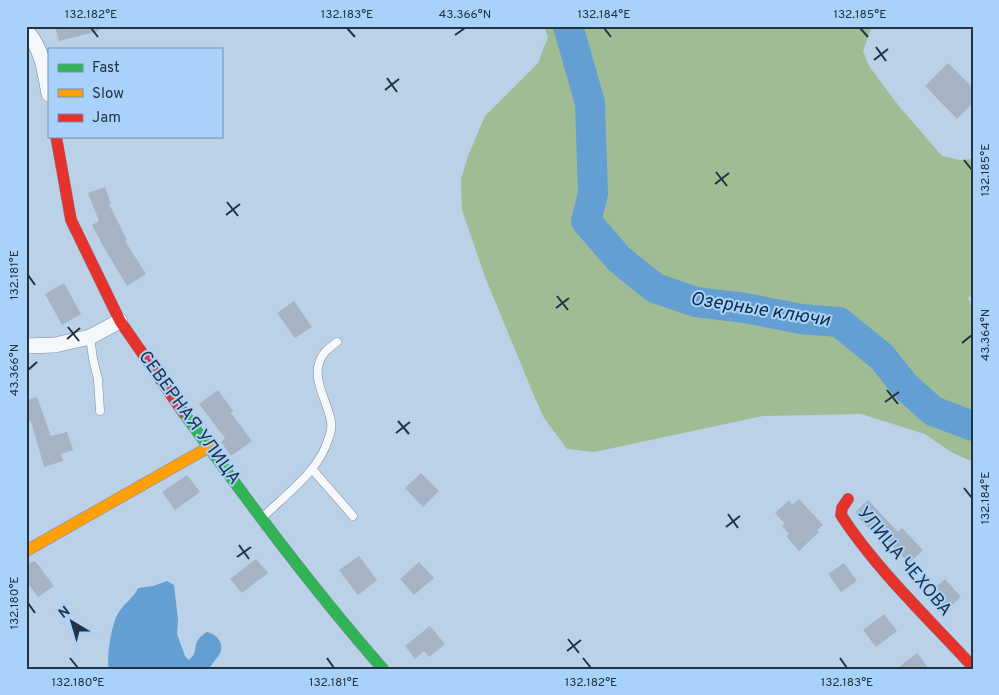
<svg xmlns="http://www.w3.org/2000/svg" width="999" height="695" viewBox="0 0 999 695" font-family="Overpass,sans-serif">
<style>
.forest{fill:#9fbc95}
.water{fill:#639fd2}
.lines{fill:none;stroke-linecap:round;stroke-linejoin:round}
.river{stroke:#639fd2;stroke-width:30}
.building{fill:#a6b3c5}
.lane-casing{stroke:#7c8d9e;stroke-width:9}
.street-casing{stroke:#7c8d9e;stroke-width:16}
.fast-casing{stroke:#7c8d9e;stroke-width:12}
.slow-casing{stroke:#7c8d9e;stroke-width:12}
.jam-casing{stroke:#7c8d9e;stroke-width:12}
.lane{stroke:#f5f8fb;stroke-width:8}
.street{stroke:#f5f8fb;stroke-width:15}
.fast{stroke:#30b455;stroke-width:11}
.slow{stroke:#ff9f0a;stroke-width:11}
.jam{stroke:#e5322d;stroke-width:11}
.ticks{fill:none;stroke:#223343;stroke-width:2}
.labels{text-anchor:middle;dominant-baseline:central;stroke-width:4;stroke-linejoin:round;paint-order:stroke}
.street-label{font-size:18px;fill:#223343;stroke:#a8d2fa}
.water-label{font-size:19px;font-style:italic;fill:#0c2c47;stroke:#a8d2fa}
.neatline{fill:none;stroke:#223343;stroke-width:2}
.ticks-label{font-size:12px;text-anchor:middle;fill:#223343}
</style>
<rect width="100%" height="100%" fill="#bbd1e7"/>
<path class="forest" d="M544,26H872L863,51L869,66L898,105L942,156L960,160L973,159V294L968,298L973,308V462L951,452L925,434L861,414L763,416L594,452L567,449L544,418L535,398L485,277L462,210L461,179L468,156L485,116L538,63L548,37Z"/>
<path class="water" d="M167,581L174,585L178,620L177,634L185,656L189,660C201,650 189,643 207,632C217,634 226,645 219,655C216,660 212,663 209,669H109C106,658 112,621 119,612C124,604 135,596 138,588L153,586Z"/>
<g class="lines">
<path class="river" d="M568,26L590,103L593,194L586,221L619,259L655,288L696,302L745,308L801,319L839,322L882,357L905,386L933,411L973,426"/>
</g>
<path class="building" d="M55,26H98L99,31L59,41Z
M948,63L973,88V103L957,119L925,86Z
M105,187L111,204H109L127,240L125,241L146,274L127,286L103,246L92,225L99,221L88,193Z
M64,283L81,314L62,325L45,294Z
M294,301L312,327L295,338L277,313Z
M218,390L233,411L231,413L252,441L231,456L221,442L225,438L199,404Z
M37,397L51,436L67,432L73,450L61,454L63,461L44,467L31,421L26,423V400Z
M421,473L439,491L423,507L405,488Z
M187,475L200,492L175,510L162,492Z
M799,499L823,525L817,530L819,532L799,551L786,536L789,534L782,526L785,524L775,513L789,500L792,505Z
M868,500L898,532L902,528L923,550L909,563L877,530L873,533L857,516L856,511Z
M359,556L377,580L358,595L339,570Z
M256,559L268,573L242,593L230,579Z
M35,561L54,586L38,597L26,581V564Z
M419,562L434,578L414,595L400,579Z
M844,563L857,581L841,592L828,574Z
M945,579L961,597L943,613L925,596Z
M884,614L897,631L876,647L863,630Z
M430,626L445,644L429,657L424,651L415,659L405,646Z
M917,653L929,669H896Z"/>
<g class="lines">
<defs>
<path id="lane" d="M90,337L93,359L98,379L100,411
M312,469L353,516
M262,518C284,496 319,471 328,440C330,435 332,427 331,421C327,399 307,374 325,352C329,348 333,345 337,342"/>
<path id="street" d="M26,31C42,47 45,72 49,94
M26,346L55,345L90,337L120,321"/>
<path id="fast" d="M183,412C247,500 311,587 383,669"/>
<path id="slow" d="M26,551L209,447"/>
<path id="jam" d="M56,136L71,220L120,321L183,412
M848,499L842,508L841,515C876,569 929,619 973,667"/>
</defs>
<use href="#lane" class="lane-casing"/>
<use href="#street" class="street-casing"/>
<use href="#fast" class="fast-casing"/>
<use href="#slow" class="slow-casing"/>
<use href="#jam" class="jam-casing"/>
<use href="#lane" class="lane"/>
<use href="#street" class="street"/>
<use href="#fast" class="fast"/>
<use href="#slow" class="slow"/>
<use href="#jam" class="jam"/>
</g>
<path class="ticks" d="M91,28L98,37M347,28L355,37M604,28L611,37M860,28L868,37M455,35L465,28M876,47L886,61M874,60L888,49M387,78L397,92M385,90L399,79M964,160L972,170M716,172L727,186M715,184L729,173M227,202L238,216M226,215L240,204M28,275L35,285M557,296L568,310M556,308L569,298M68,327L79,341M67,339L80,328M962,343L972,335M28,370L37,362M887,390L898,404M885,402L899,392M398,421L409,434M396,433L410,422M964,488L972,498M728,514L738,528M726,527L740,516M239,545L249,559M237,557L251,547M28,603L35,613M568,639L579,653M567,651L581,640M70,658L78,668M327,658L334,668M583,658L591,668M840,658L847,668"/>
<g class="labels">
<g class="street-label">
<text transform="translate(189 418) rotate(54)">СЕВЕРНАЯ УЛИЦА</text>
<text transform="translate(904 562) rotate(50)">УЛИЦА ЧЕХОВА</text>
</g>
<g class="water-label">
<text transform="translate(760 310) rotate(9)">Озерные ключи</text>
</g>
</g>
<rect width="999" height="695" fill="none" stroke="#a8d2fa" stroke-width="55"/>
<rect x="48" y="48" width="175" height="90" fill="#a8d2fa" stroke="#7292b1"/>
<rect x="58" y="64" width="25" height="8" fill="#30b455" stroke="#7292b1"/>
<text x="92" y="72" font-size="15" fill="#223343">Fast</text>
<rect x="58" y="89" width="25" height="8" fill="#ff9f0a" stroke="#7292b1"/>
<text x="92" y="98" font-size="15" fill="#223343">Slow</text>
<rect x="58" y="114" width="25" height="8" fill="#e5322d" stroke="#7292b1"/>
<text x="92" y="122" font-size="15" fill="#223343">Jam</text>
<g transform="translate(72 622) rotate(322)" stroke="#a8d2fa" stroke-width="4" paint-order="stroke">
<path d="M0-4L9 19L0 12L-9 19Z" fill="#223343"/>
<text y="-8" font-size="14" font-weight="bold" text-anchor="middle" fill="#223343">N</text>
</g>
<rect x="28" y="28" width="944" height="640" class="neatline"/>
<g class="ticks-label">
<text x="91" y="18">132.182°E</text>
<text x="347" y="18">132.183°E</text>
<text x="465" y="18">43.366°N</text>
<text x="604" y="18">132.184°E</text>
<text x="860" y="18">132.185°E</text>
<text transform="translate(985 170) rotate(-90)" y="4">132.185°E</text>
<text transform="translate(14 275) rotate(-90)" y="4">132.181°E</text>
<text transform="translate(985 335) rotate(-90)" y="4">43.364°N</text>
<text transform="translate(14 370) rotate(-90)" y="4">43.366°N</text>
<text transform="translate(985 498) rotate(-90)" y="4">132.184°E</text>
<text transform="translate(14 603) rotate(-90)" y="4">132.180°E</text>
<text x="78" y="686">132.180°E</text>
<text x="334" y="686">132.181°E</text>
<text x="591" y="686">132.182°E</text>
<text x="847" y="686">132.183°E</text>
</g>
</svg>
